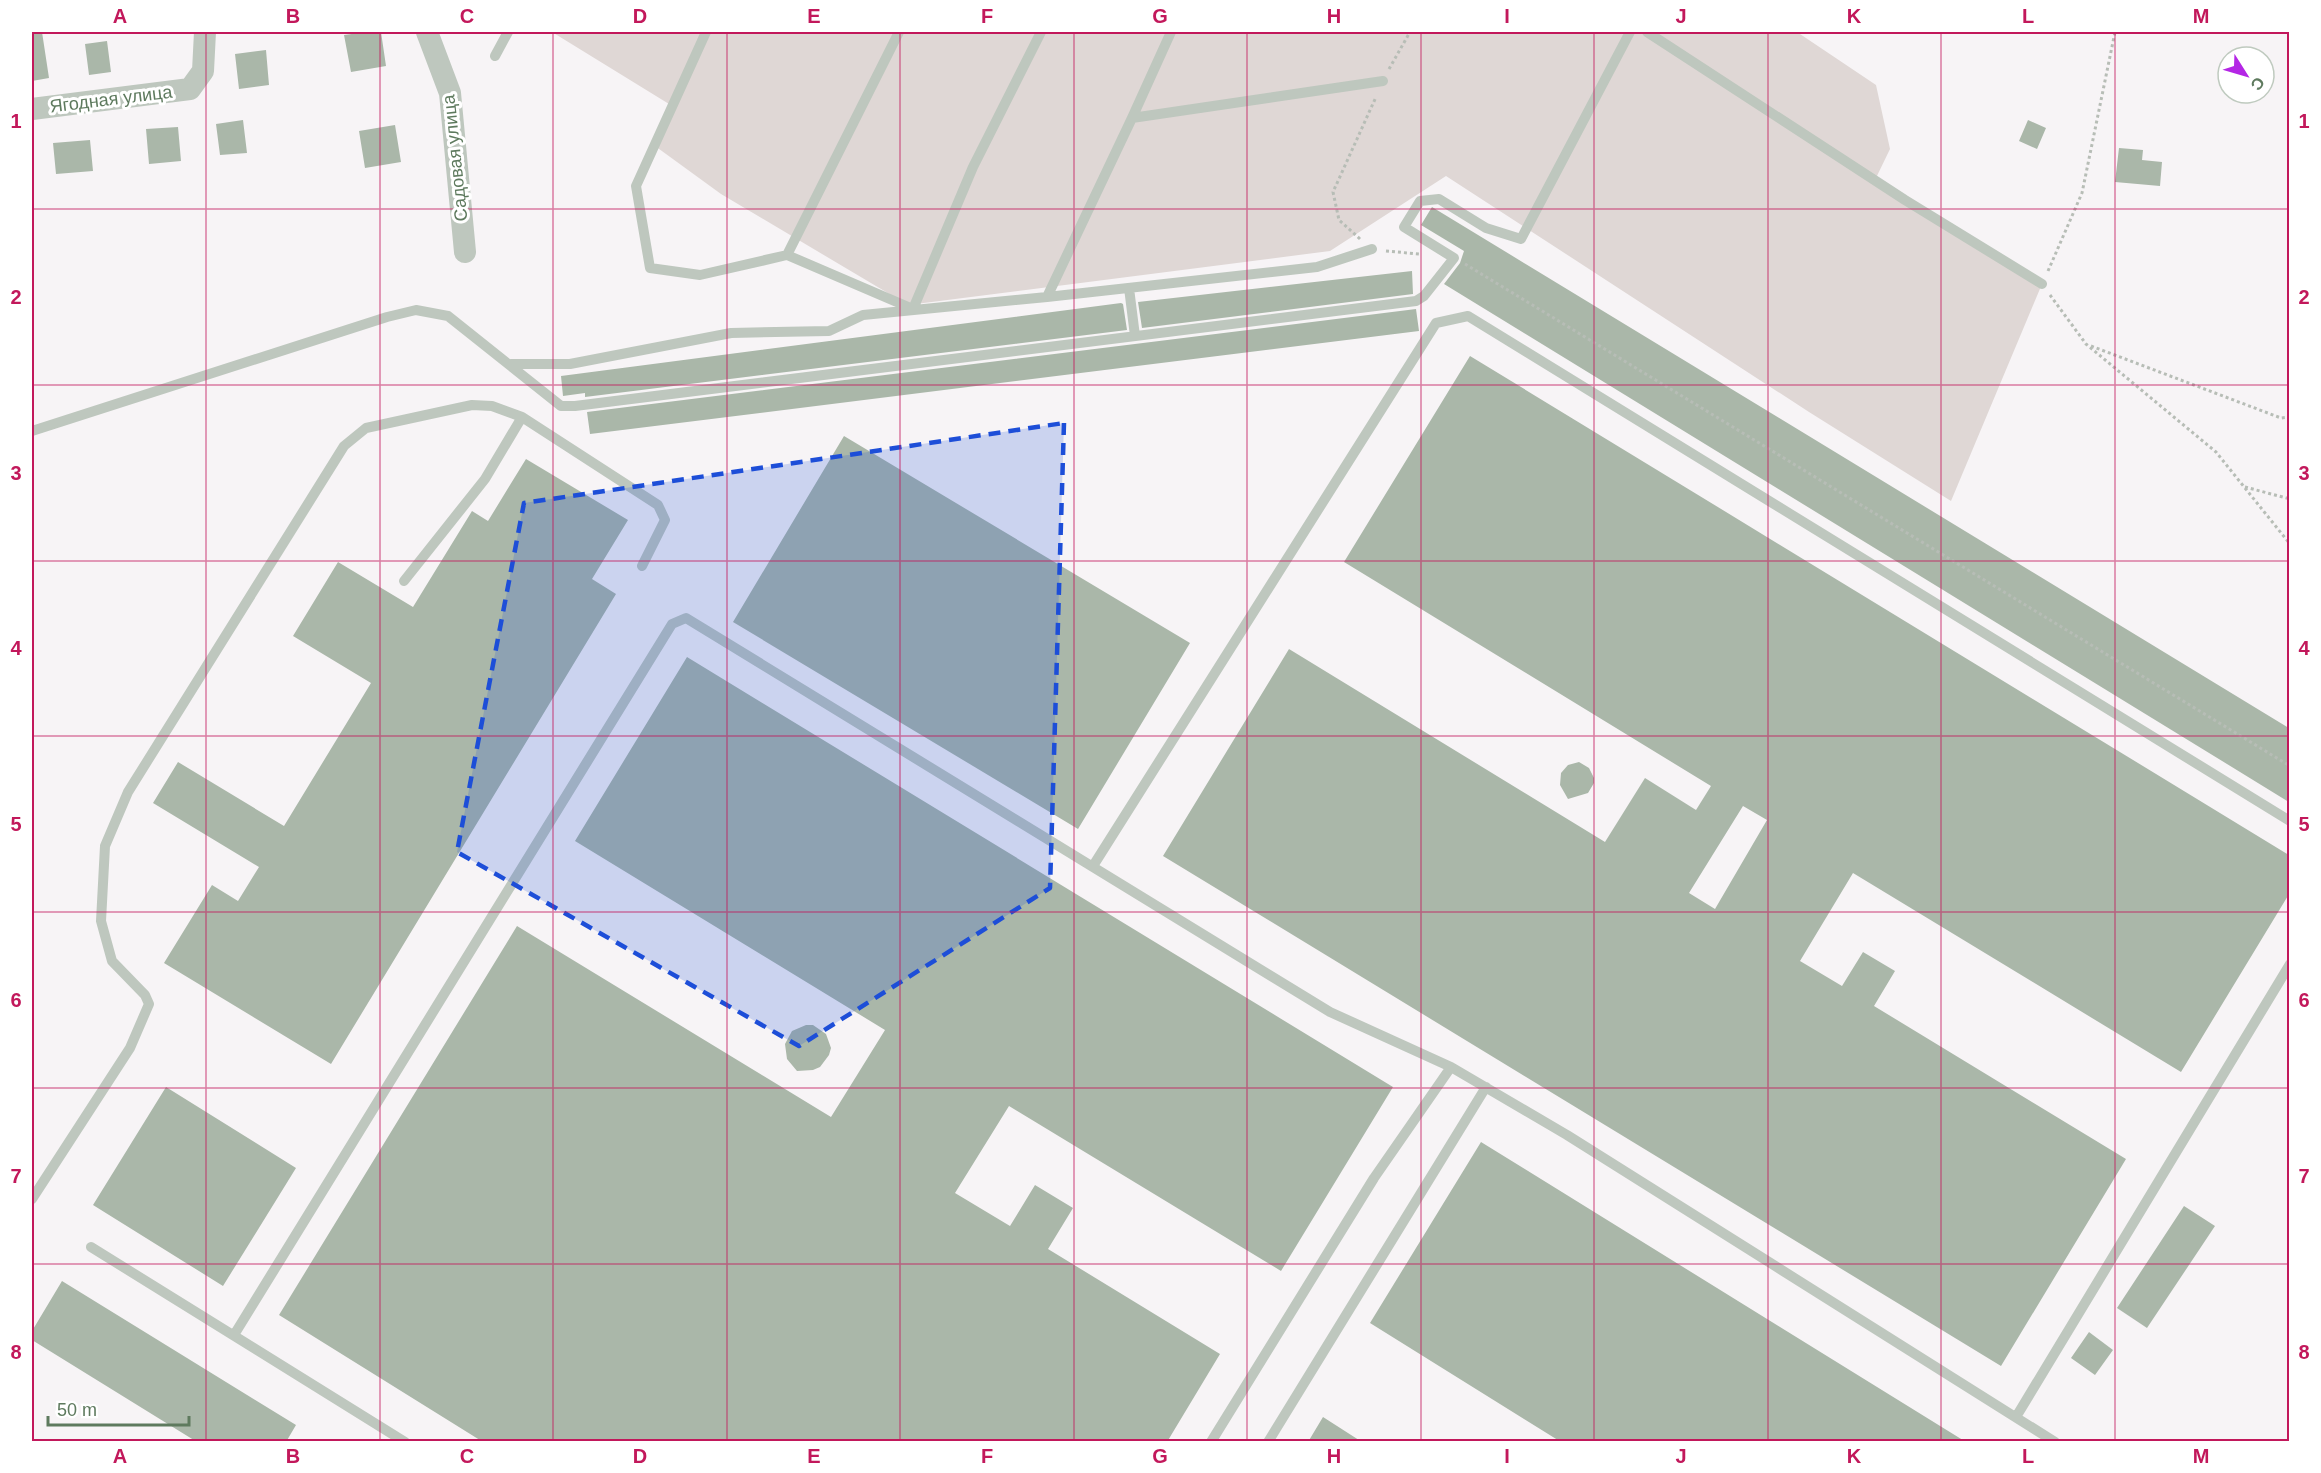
<svg xmlns="http://www.w3.org/2000/svg" width="2321" height="1473" viewBox="0 0 2321 1473" font-family="Helvetica,sans-serif">
<style>
.green{fill:#dfd7d5}
.building{fill:#aab7a9;fill-rule:evenodd}
.lines{fill:none;stroke-linecap:round;stroke-linejoin:round}
.path{stroke:#b7bdb6;stroke-width:3;stroke-dasharray:3 3;stroke-linecap:butt}
.lane{stroke:#bec7be;stroke-width:10}
.street{stroke:#bec7be;stroke-width:22}
.marked{fill:#1d4ed8;fill-opacity:0.2;stroke:#1d4ed8;stroke-width:4.5;stroke-dasharray:12 8;stroke-linejoin:round}
.grid{fill:none;stroke:#c2185b;stroke-width:1.5;stroke-opacity:0.55}
.labels{text-anchor:middle;dominant-baseline:central;stroke-width:6;stroke-linejoin:round;paint-order:stroke}
.street-label{font-size:18px;fill:#5e7a5e;stroke:#fff}
.neatline{fill:none;stroke:#c2185b;stroke-width:2}
.grid-label{font-size:20px;text-anchor:middle;font-weight:bold;fill:#c2185b}
</style>
<rect width="100%" height="100%" fill="#f7f4f6"/>
<path class="green" d="M552,32H1797L1876,85L1890,149L1875,180L2042,284L1951,501L1809,412L1446,176L1330,251L908,305L721,194L655,146L669,104Z"/>
<path class="building" d="M32,32H42L49,78L32,81Z
M367,32H381L386,66L351,72L344,35Z
M107,41L111,72L89,75L85,44Z
M266,50L269,85L239,89L235,54Z
M243,120L247,153L220,155L216,124Z
M2028,120L2046,128L2037,149L2019,141Z
M395,125L401,162L365,168L359,131Z
M178,127L181,161L149,164L146,129Z
M90,140L93,171L56,174L53,143Z
M2119,148L2143,150L2142,160L2162,162L2160,186L2115,182Z
M1432,207L2289,728V802L1444,284L1460,263L1464,251L1421,225Z
M1412,271L1413,294L1142,328L1138,302Z
M1121,303L1123,304L1127,330L585,397V393L563,396L561,376Z
M1416,309L1419,331L590,434L587,412Z
M1470,356L2289,855V894L2181,1072L1853,873L1800,961L1842,986L1863,952L1895,971L1874,1006L2126,1159L2001,1366L1163,856L1289,649L1605,842L1645,778L1696,810L1711,786L1344,562ZM1743,806L1767,820L1715,909L1689,893Z
M844,436L1190,643L1078,829L733,622Z
M526,459L628,520L592,579L616,594L331,1064L164,963L212,885L238,901L259,867L153,803L178,762L284,826L371,683L293,636L338,562L413,607L472,511L488,521Z
M687,657L1393,1087L1281,1271L1009,1106L955,1193L1010,1226L1035,1185L1073,1208L1048,1249L1220,1354L1167,1442H483L279,1315L517,926L831,1117L885,1030L575,841Z
M1579,762L1589,768L1594,778V783L1588,793L1568,799L1560,785L1561,773L1568,765Z
M806,1025H813L826,1034L831,1048L829,1055L820,1067L813,1070L797,1071L787,1059L785,1044L792,1031Z
M166,1087L296,1168L223,1286L93,1205Z
M1481,1142L1966,1442H1561L1370,1323Z
M2184,1206L2215,1226L2147,1328L2117,1308Z
M62,1281L296,1425L286,1442H197L32,1340V1331Z
M2089,1332L2113,1350L2095,1375L2071,1358Z
M1323,1417L1362,1442H1308Z"/>
<g class="lines">
<path class="path" d="M1389,69L1410,32
M1360,239L1339,220L1333,192L1376,97
M1386,251L1419,254
M1465,264L2290,766
M2048,271L2082,193L2115,32
M2050,295L2086,344L2216,452L2290,544
M2091,346L2281,418L2290,417
M2245,487L2290,499"/>
<path class="lane" d="M706,32L636,186L650,268L700,275L787,255L899,32
M1647,32L1905,200L2042,284
M495,56L508,32
M1132,118L1383,81
M787,255L913,309L973,167L1041,32
M1129,288L1135,336
M1047,297L1317,267L1372,249
M511,364H570L731,333L829,331L863,315L1047,297L1132,118L1171,32
M32,431L387,317L416,310L448,316L561,406H575L1416,301L1424,296L1454,258L1404,227L1420,201L1439,199L1486,228L1521,239L1630,32
M404,581L485,479L522,417
M1093,866L1436,323L1468,316L2290,821
M32,1199L130,1048L149,1004L145,995L112,961L101,921L105,846L128,792L344,446L366,428L472,405L492,406L522,417L658,505L665,520L642,566
M91,1247L405,1442
M234,1335L672,624L686,618L1330,1012L1451,1067L1567,1135L2055,1442
M2016,1417L2290,964
M1211,1442L1374,1178L1451,1067
M1268,1442L1486,1087"/>
<path class="street" d="M427,32L450,93L465,252
M32,109L190,89L203,71L205,32"/>
</g>
<path class="marked" d="M1064,423L1050,888L799,1046L457,852L524,503Z"/>
<path class="grid" d="M206,32V1442M380,32V1442M553,32V1442M727,32V1442M900,32V1442M1074,32V1442M1247,32V1442M1421,32V1442M1594,32V1442M1768,32V1442M1941,32V1442M2115,32V1442M32,209H2290M32,385H2290M32,561H2290M32,736H2290M32,912H2290M32,1088H2290M32,1264H2290"/>
<g class="labels">
<g class="street-label">
<text transform="translate(111 99) rotate(-7)">Ягодная улица</text>
<text transform="translate(455 158) rotate(-96)">Садовая улица</text>
</g>
</g>
<rect width="2321" height="1473" fill="none" stroke="#ffffff" stroke-width="66"/>
<g transform="translate(2246 75) rotate(127)"><circle r="28" fill="#ffffff" stroke="#bfcabf" stroke-width="1.5"/>
<path d="M0-4.5L10 22L0 15L-10 22Z" fill="#b426e5"/>
<text y="-9" font-size="16" font-weight="bold" text-anchor="middle" fill="#5e7a5e">С</text>
</g>
<path d="M48 1416v9h141v-9" fill="none" stroke="#5e7a5e" stroke-width="3"/>
<text x="57" y="1416" font-size="18" fill="#5e7a5e" stroke="#ffffff" stroke-width="4.5" paint-order="stroke">50 m</text>
<rect x="33" y="33" width="2255" height="1407" class="neatline"/>
<g class="grid-label">
<text x="120" y="23">A</text>
<text x="293" y="23">B</text>
<text x="467" y="23">C</text>
<text x="640" y="23">D</text>
<text x="814" y="23">E</text>
<text x="987" y="23">F</text>
<text x="1160" y="23">G</text>
<text x="1334" y="23">H</text>
<text x="1507" y="23">I</text>
<text x="1681" y="23">J</text>
<text x="1854" y="23">K</text>
<text x="2028" y="23">L</text>
<text x="2201" y="23">M</text>
<text x="16" y="128">1</text>
<text x="2304" y="128">1</text>
<text x="16" y="304">2</text>
<text x="2304" y="304">2</text>
<text x="16" y="480">3</text>
<text x="2304" y="480">3</text>
<text x="16" y="655">4</text>
<text x="2304" y="655">4</text>
<text x="16" y="831">5</text>
<text x="2304" y="831">5</text>
<text x="16" y="1007">6</text>
<text x="2304" y="1007">6</text>
<text x="16" y="1183">7</text>
<text x="2304" y="1183">7</text>
<text x="16" y="1359">8</text>
<text x="2304" y="1359">8</text>
<text x="120" y="1463">A</text>
<text x="293" y="1463">B</text>
<text x="467" y="1463">C</text>
<text x="640" y="1463">D</text>
<text x="814" y="1463">E</text>
<text x="987" y="1463">F</text>
<text x="1160" y="1463">G</text>
<text x="1334" y="1463">H</text>
<text x="1507" y="1463">I</text>
<text x="1681" y="1463">J</text>
<text x="1854" y="1463">K</text>
<text x="2028" y="1463">L</text>
<text x="2201" y="1463">M</text>
</g>
</svg>
